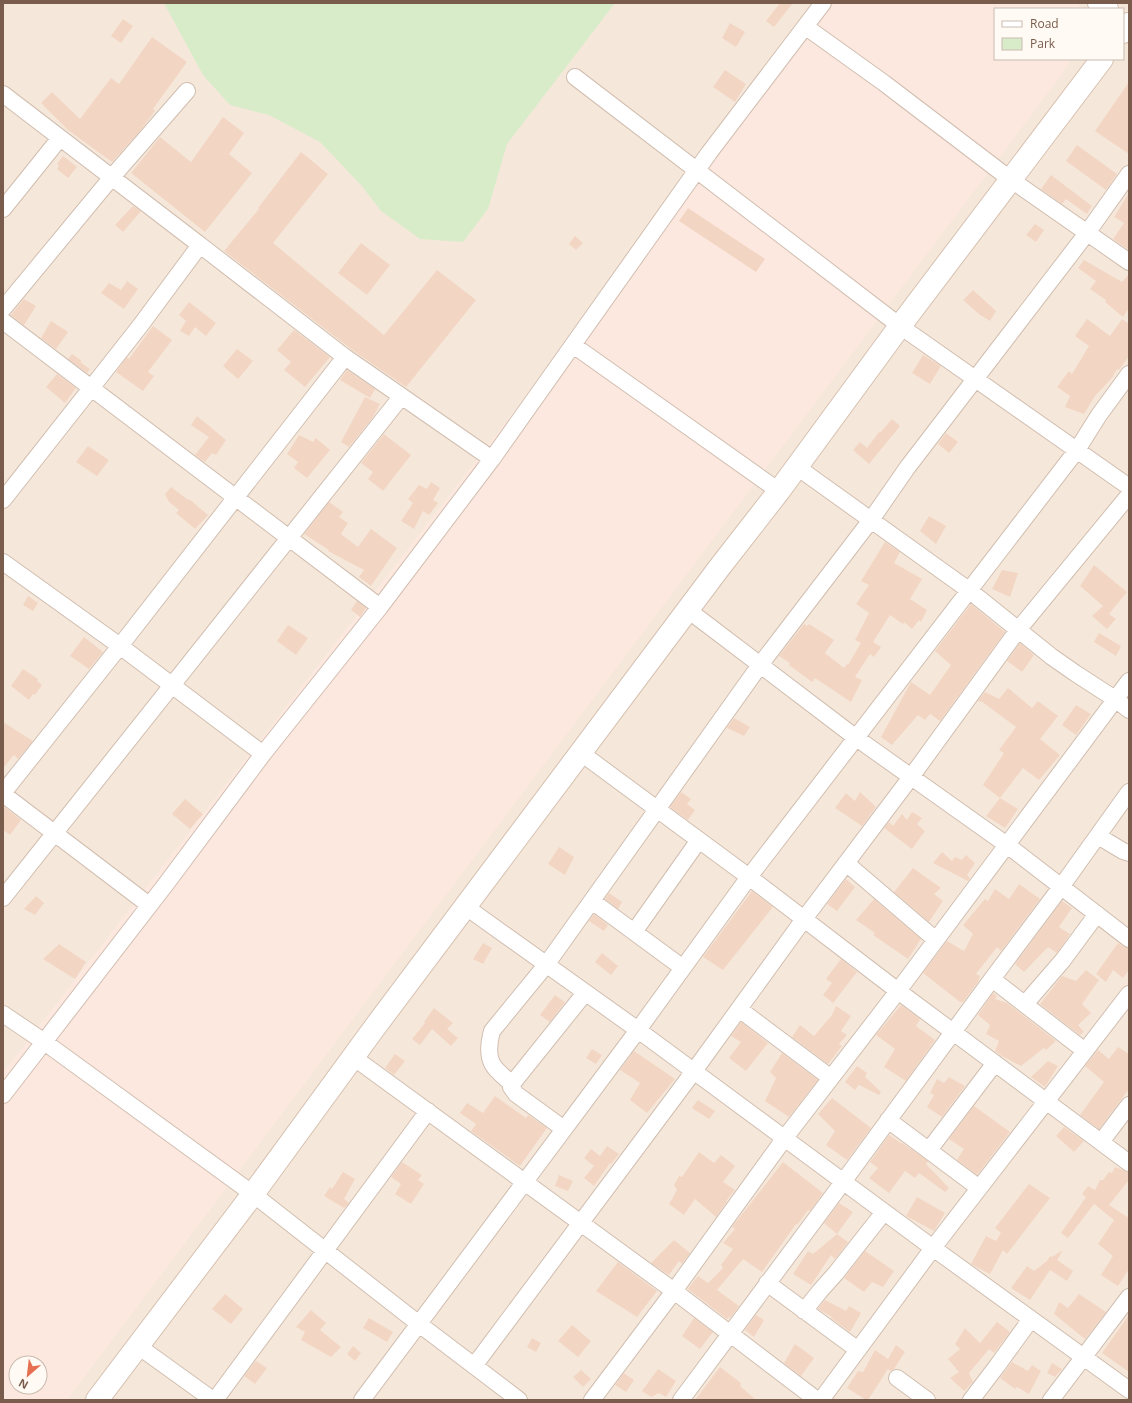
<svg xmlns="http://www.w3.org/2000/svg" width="1132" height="1403" viewBox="0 0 1132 1403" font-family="'Open Sans',sans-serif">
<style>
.residential{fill:#f5e8da;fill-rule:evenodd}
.commercial{fill:#fde8e0;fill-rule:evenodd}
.green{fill:#d8ecc9}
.building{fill:#f3d5c3}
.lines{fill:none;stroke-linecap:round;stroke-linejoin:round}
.street-casing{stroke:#d1beb0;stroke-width:18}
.secondary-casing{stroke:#d6c0b0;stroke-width:24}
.street{stroke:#fff;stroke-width:16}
.secondary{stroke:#fff;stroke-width:22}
</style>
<rect width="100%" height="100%" fill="#fdf6ec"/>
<path class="residential" d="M3,3H1129V1400H3ZM995,9H1123V59H995ZM16,1363H40V1387H16Z"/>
<path class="commercial" d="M830,3H1077L1081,9H995V59H1071L1062,74L67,1400H3V1073ZM16,1363H40V1387H16Z"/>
<path class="green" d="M164,3H615L507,144L488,209L463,242L420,239L381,211L361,185L320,142L269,115L230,105L203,75Z"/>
<path class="building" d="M780,3H793L774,27L766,21Z
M123,19L133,26L121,43L111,36Z
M730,23L745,32L736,47L722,38Z
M152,37L187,62L153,109L155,111L139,132L112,162L68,130L41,103L52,92L80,119L111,78L119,84Z
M725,70L746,84L735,102L713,87Z
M1129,82V154L1095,131Z
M223,117L244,133L229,154L252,173L205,232L131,173L160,137L191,162Z
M1077,145L1117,174L1106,190L1066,161Z
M301,152L328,174L273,243L384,335L437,270L476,300L406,387L351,349L224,251L259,209L258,208Z
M63,156L77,167L68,178L57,169L59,166L57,164Z
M1051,175L1092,206L1087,214L1066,199L1062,204L1041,189Z
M1129,193V250L1113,239L1124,223L1114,217Z
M133,206L141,211L123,232L115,225Z
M688,208L765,259L756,272L679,221Z
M1035,224L1044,230L1036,242L1026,235Z
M575,236L583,243L576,250L569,244Z
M361,243L390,265L367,295L338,273Z
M1084,260L1122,282L1129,274V308L1123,317L1105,302L1106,300L1090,289L1096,281L1078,268Z
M127,281L138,289L124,309L101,293L109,283L121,290Z
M973,290L996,311L990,321L980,315L963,300Z
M24,299L36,306L24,325L11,315Z
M189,302L216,323L206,336L195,327L189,336L180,331L186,321L179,315Z
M1087,319L1110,336L1122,319L1129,324V356L1119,370L1117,369L1112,378L1095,396L1084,414L1065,407L1070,396L1057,387L1069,371L1072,374L1089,346L1075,336Z
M51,321L68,332L56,349L41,338Z
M153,326L172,340L148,372L154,376L143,391L116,372L127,357L129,359Z
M294,330L330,357L305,387L284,370L291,362L277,350Z
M237,349L253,361L238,379L223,366Z
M72,354L82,361L80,362L90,369L87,373L68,359Z
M923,355L941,366L930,384L912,373Z
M347,370L375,389L370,398L340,380Z
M57,374L76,388L65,403L46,387Z
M365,397L380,404L373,417L349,447L341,442Z
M197,416L226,440L216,455L212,453L205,462L195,455L209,437L191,425Z
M892,419L900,426L869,464L853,450L860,442L867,448L879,432L880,433Z
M946,433L958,442L949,453L938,444Z
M384,434L411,455L383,491L368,479L373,472L361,463Z
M299,435L313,442L316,438L330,450L307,478L294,468L298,462L287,454Z
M88,446L109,460L97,476L76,462Z
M431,482L440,488L433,500L438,503L429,515L423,511L414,529L401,521L413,503L408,499L419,485L427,489Z
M171,487L188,500L189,499L208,515L195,529L176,513L179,510L169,502L165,494Z
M329,502L343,512L339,517L348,523L341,534L358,547L371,529L397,548L371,586L359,577L364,570L328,551L329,550L304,534Z
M929,516L946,526L936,544L920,531Z
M885,542L900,552L894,563L922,579L910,599L927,610L921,622L919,620L912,629L904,622L903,624L890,615L873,642L881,647L874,657L870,654L855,677L862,680L851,702L815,678L812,682L789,665L790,663L779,656L804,624L807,626L809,624L834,640L825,653L844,668L847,664L848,665L861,643L855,640L869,613L856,604L869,585L861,581Z
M1094,565L1127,592L1109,614L1116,619L1107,629L1092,616L1103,606L1080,586Z
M1002,570L1018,573L1010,597L992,589Z
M28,596L38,603L33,611L23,605Z
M357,601L366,608L360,617L351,610Z
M971,604L1005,632L940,721L930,714L925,720L918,715L892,745L881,737L911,682L930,695L951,665L935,651Z
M288,625L308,638L296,655L277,641Z
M1099,633L1121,646L1116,656L1094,642Z
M84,637L103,652L89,669L70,656Z
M1020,643L1034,655L1022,672L1007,661Z
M23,669L38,679L37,681L42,685L35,695L33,694L29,700L11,686Z
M1008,688L1032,708L1038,701L1058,716L1040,739L1060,755L1039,780L1023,768L1000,798L983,785L1004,753L999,750L1016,727L981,701L980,702L978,701L985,692L999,699Z
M1076,705L1091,714L1076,735L1062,725Z
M734,718L750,727L744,736L727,728Z
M3,722L33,741L18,759L14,755L3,768Z
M681,792L691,799L687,804L695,810L688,820L670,807Z
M860,792L876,807L862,826L835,808L846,793L855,801Z
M1000,798L1018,809L1005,828L986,816Z
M185,799L203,814L190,829L172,814Z
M3,806L21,820L10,835L3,830Z
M912,812L922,818L917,824L925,831L912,849L884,828L889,822L893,826L902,814L907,820Z
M559,847L574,857L565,875L548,864Z
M942,852L952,861L955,857L962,860L966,855L975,863L967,875L970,878L968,881L933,863Z
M913,868L941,888L934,894L943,901L929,922L894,892Z
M846,879L855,887L837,911L827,904Z
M1019,884L1040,899L1001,951L997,947L976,974L980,976L978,982L963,1002H960L923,973L947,941L964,951L973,934L963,925L985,899L988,901L995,889L1009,899Z
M752,891L773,907L723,970L703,957Z
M609,893L622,902L618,909L605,899Z
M36,896L44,903L35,915L24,909Z
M874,899L921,939L908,959L873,935L875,933L856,920Z
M1062,901L1072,908L1059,927L1070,934L1057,953L1048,947L1024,972L1015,964Z
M594,914L608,925L604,931L589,921Z
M483,943L492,948L483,964L473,959Z
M1118,943L1124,947L1129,948V970L1123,978L1113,970L1106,982L1096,974Z
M59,944L86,962L75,979L43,959Z
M602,953L618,966L611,975L595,962Z
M841,959L857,972L833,1003L823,995L832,983L826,979Z
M1086,970L1099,980L1082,1004L1091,1013L1078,1025L1084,1032L1080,1035L1040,1004L1062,976L1076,981Z
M993,993L997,996L995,999L1007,1003L1056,1041L1046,1050L1044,1048L1021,1066L1002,1056L995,1051L999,1041L986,1034L990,1025L978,1015Z
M555,995L565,1002L550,1022L540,1015Z
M901,1005L920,1019L916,1026L935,1040L906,1081L884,1067L895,1049L876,1035Z
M836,1006L851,1016L841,1031L847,1035L839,1044L842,1046L828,1064L792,1037L800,1025L814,1036L832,1015Z
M434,1008L453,1023L447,1029L458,1038L451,1046L432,1029L420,1045L412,1039L425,1023L424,1022Z
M741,1022L768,1043L746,1071L729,1058L741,1042L731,1036Z
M1118,1047L1129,1054V1089L1099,1129L1080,1115L1104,1082L1085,1066L1098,1050L1109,1059Z
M592,1049L602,1055L596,1064L586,1058Z
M634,1051L675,1079L647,1113L630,1100L640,1083L620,1070Z
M782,1053L818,1080L789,1117L765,1101L776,1078L770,1072Z
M395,1054L405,1061L394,1075L385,1068Z
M1048,1061L1058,1066L1045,1087L1031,1077Z
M857,1066L867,1073L865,1077L881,1092L879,1095L859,1085L855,1090L845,1082Z
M949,1077L965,1086L942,1117L927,1107L934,1095L930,1093L937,1079L944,1083Z
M495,1096L526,1118L528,1115L547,1128L520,1166L471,1131L476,1124L460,1113L467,1103L483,1113Z
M832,1098L871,1128L847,1160L826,1145L835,1131L818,1114Z
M698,1100L715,1111L709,1119L692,1108Z
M974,1106L1010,1132L977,1175L957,1160L964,1149L949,1139Z
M1064,1127L1084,1141L1074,1152L1056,1136Z
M889,1135L901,1143H902L905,1145L928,1161L926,1164L949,1188L945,1192L919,1173L915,1178L905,1171L889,1193L869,1178L878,1168L870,1162Z
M607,1146L619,1154L611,1164L610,1163L594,1186L584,1178L594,1166L584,1158L591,1149L600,1156Z
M699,1152L714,1163L721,1155L735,1166L723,1182L735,1190L726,1201H727L716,1217L695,1199L684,1215L669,1204L677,1190L674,1185L679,1176L682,1177Z
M402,1162L422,1175L418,1180L424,1184L411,1204L395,1194L401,1184L391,1177Z
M783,1162L823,1193L810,1211L808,1210L797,1225L796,1224L762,1272L743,1259L717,1290L739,1306L730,1318L729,1317L727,1319L688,1289L698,1276L708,1283L723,1268L721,1265L733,1249L723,1243L735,1229L732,1227Z
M1115,1167L1129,1172V1180L1109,1205L1129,1218V1269L1118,1286L1101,1275L1113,1256L1098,1244L1114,1220L1094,1204L1068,1238L1061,1233L1086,1197L1082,1194L1088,1186L1095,1190L1100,1180H1103L1109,1172L1112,1173Z
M343,1172L355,1179L344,1199L349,1203L344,1208L324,1196L330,1187L332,1189Z
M559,1175L573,1181L568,1191L555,1186Z
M1029,1184L1050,1198L1007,1254L1003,1250L990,1274L971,1264L986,1236L996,1241L1001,1233L995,1228Z
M917,1197L945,1213L934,1231L906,1216Z
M839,1203L853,1212L837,1234L824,1223Z
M837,1234L848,1242L835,1259L831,1255L811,1285L793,1274L808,1251L813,1254Z
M674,1240L690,1253L682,1264L679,1261L669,1275L651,1263Z
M865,1251L894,1271L883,1287L872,1282L864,1292L844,1278Z
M1061,1251L1062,1252L1057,1260L1073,1271L1067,1281L1050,1270L1030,1300L1011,1288L1027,1266L1034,1271L1047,1261L1050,1256L1052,1257Z
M618,1262L657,1291L637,1317L596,1291Z
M225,1294L243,1309L231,1324L212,1309Z
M1079,1294L1106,1312L1085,1339L1054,1314L1059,1302L1068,1308Z
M825,1300L846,1311L849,1306L861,1313L850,1332L831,1318L832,1317L818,1309Z
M311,1310L326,1323L320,1330L341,1347L331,1357L301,1340L305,1332L296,1327Z
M756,1315L764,1320L754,1337L745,1330Z
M1129,1315V1372L1102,1353Z
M369,1318L393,1332L387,1342L363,1328Z
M694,1318L713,1332L700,1349L682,1336Z
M997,1322L1010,1332L994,1353L989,1349L969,1373L973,1382L964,1391L950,1378L959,1372L948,1359L960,1349L955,1344L965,1328L980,1343Z
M572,1325L591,1341L578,1357L558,1341Z
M532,1338L541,1343L536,1352L527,1347Z
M795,1344L814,1358L801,1376L784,1363Z
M896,1345L905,1352L894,1369L891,1371L888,1369L868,1400H866L847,1388L858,1371L863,1372L875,1350L888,1359Z
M353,1346L361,1353L355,1361L347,1354Z
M256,1361L267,1368L255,1384L244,1376Z
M1012,1362L1028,1371L1032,1365L1041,1371L1029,1394L1017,1387L1015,1389L1000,1378Z
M1052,1363L1062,1369L1055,1377L1047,1373Z
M720,1367L741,1383L740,1386L756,1400H695Z
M658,1369L676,1381L666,1397L659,1393L651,1397L642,1391Z
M581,1370L591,1379L583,1387L573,1377Z
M624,1373L634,1380L626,1392L615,1385Z"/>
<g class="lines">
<defs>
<path id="street" d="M806,27L884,83L1010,179L1129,262
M575,77L900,326L1129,487
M3,94L200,245L140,326L3,500
M3,209L60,138
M200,245L345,357L492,459
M3,309L112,177L187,91
M3,321L380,607
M573,345L779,491
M797,467L970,591L1052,657L1075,673L1115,699L1129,710
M3,562L120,646L263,754
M688,610L855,737L1007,845L1129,939
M581,753L749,877L898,991L1129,1163
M3,793L120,646L345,357
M3,794L149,905
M1098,836L1123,851L1129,853
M846,863L936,940
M3,898L401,397
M592,901L683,968
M466,907L638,1030L933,1248L1129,1390
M634,932L699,840
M992,979L1085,1051
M1025,1004L1063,960L1097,914
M739,1009L831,1078
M3,1014L43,1041L253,1194L419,1324L519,1400
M353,1057L674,1291L817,1400
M512,1084C506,1078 497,1072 493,1065C487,1055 489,1042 492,1031L546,965L760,665L871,520L907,468L1087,233L1129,174
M3,1095L166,884L263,754L380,607L492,459L709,153L823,3
M888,1120L979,1188
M564,1129L516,1094L511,1087L512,1084L585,993
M1101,1142L1129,1105
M929,1150L995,1063
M767,1283L858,1350
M804,1311L820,1291L836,1273L884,1212
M138,1346L213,1400
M474,1366L694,1071L804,919L911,777L1018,630L1129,495
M897,1378L927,1400
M215,1400L428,1111
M362,1400L638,1030L749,877L1077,450L1099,415L1129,374
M592,1400L674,1291L784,1139L898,991L1129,681
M681,1400L843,1182L992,979L1061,887L1129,792
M821,1400L933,1248L1129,994
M971,1400L997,1366L1031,1319
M1051,1400L1129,1297"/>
<path id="secondary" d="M1099,3L1107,9
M1123,32L1129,24
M97,1400L253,1194L375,1027L719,568L779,491L900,326L1102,59"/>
</defs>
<use href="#street" class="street-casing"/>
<use href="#secondary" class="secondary-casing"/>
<use href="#street" class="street"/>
<use href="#secondary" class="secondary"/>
</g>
<rect width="1132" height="1403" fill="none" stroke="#7a5c4d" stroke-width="8"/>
<rect x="994" y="8" width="130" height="52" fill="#fffaf3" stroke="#cabbb1"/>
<rect x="1002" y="21" width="20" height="6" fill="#ffffff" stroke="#cabbb1"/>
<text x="1030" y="28" font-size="12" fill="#7a5c4d">Road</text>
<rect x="1002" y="38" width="20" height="12" fill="#d8ecc9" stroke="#cabbb1"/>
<text x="1030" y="48" font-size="12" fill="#7a5c4d">Park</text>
<g transform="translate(28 1375) rotate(208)"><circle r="19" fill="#fffaf3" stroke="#cabbb1"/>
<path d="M0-3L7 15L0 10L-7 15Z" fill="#e76f51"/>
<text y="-6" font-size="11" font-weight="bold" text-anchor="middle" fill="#7a5c4d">N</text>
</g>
</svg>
